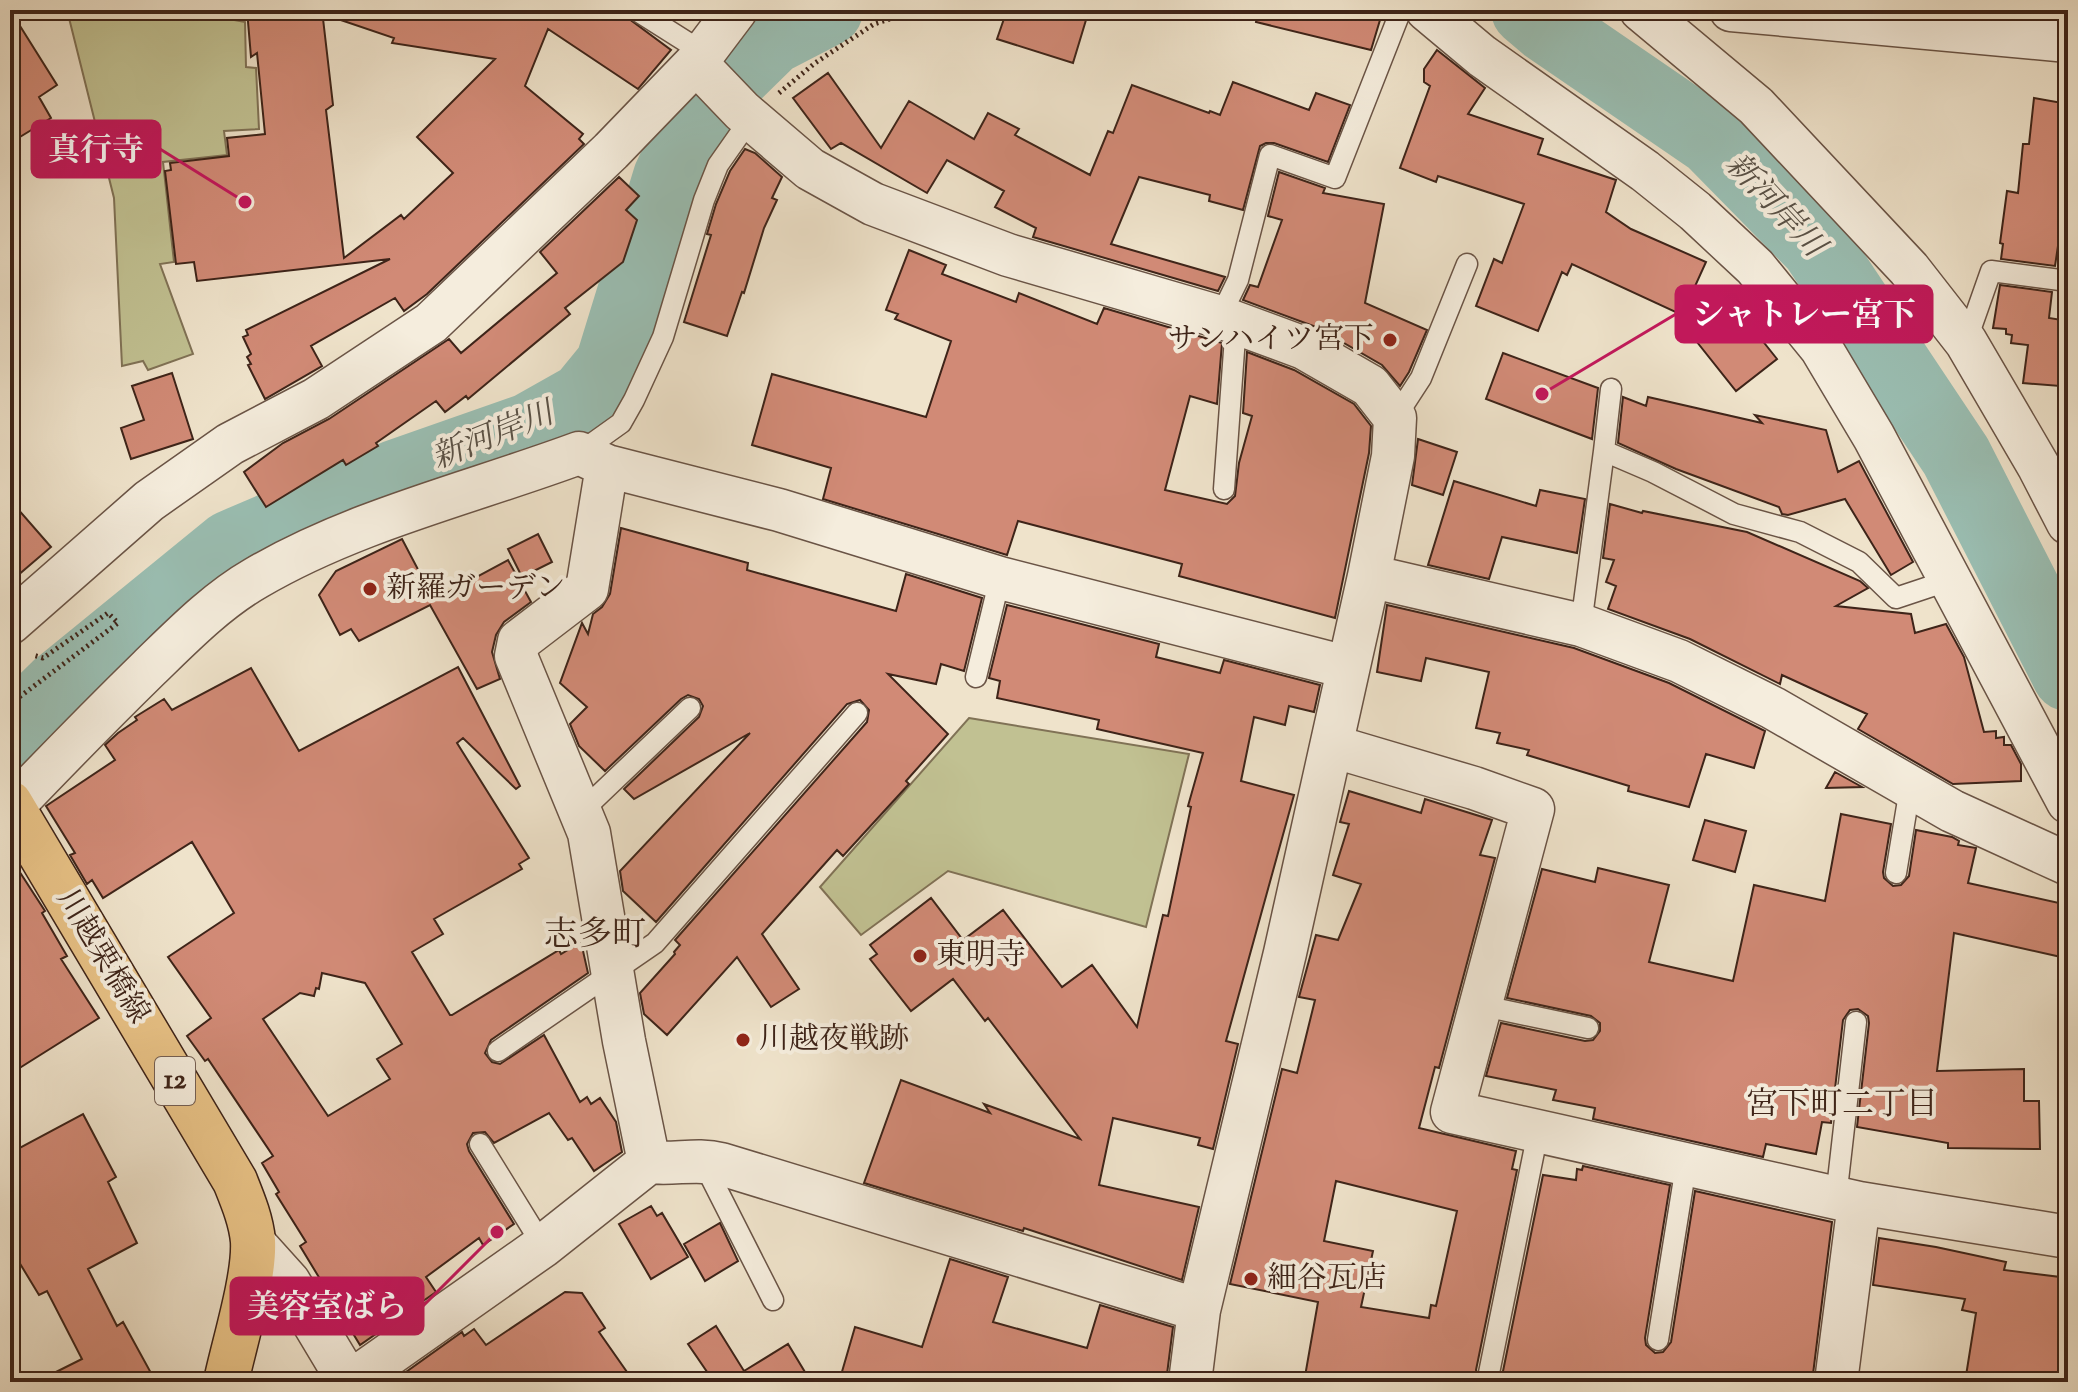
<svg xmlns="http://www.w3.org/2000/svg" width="2078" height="1392" viewBox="0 0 2078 1392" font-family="'Sorts Mill Goudy','Noto Serif JP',serif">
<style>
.green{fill:#c1c192;stroke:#807256;stroke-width:2}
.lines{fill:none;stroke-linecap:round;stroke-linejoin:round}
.river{stroke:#9abeb2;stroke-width:72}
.building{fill:#d18a76;stroke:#3e2419;stroke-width:2;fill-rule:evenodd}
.lane-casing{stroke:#6a5446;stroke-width:23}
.street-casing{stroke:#6a5446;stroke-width:45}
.primary-casing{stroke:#3e2419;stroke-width:47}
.path{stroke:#3e2419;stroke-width:5;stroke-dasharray:2 4;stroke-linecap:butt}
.lane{stroke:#f5eddd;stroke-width:20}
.street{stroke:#f5eddd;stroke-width:42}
.primary{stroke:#e8c286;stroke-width:44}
.poi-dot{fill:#8f2418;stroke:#f5eddd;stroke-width:3}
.labels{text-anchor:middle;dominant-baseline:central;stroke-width:8;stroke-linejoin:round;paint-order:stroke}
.shield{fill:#f5eddd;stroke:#756054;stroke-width:2}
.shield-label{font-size:28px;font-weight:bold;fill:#3e2419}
.poi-label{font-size:30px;fill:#3e2419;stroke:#f5eddd;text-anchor:start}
.street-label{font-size:30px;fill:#3e2419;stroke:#f5eddd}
.water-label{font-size:32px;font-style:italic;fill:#5a5247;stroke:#f5eddd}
.neighbourhood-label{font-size:32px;fill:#3e2419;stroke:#f5eddd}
.quarter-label{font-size:34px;fill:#3e2419;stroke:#f5eddd}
.leader{fill:none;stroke:#c2185b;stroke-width:3}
.callout-dot{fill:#c2185b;stroke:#f5eddd;stroke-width:3}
.callout{fill:#c2185b;stroke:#c2185b;stroke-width:3}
.callout-label{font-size:32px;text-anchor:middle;font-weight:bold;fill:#fff}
</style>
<rect width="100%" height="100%" fill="#efe3cb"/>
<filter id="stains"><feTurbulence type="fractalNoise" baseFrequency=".0025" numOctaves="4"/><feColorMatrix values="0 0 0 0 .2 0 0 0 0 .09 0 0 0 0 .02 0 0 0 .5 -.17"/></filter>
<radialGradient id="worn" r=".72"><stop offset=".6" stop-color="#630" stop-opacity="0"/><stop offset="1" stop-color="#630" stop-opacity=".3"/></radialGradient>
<path class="green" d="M67,10H180L245,22L246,67L256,68L259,129L224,131L227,155L163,162L174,262L160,264L193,354L148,370L143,361L122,366L114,198Z
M969,718L1189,754L1146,927L948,871L861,935L820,887Z"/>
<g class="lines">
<path class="river" d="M1527,10L1547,27L1712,140L1816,246L1956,456L2068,675
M10,734L58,687L231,546L395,476L529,429L584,398L611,365L669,177L694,124L727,82L771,39L827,10"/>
</g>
<path class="building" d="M10,10L57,85L39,97L51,118L10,143Z
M247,10H322L333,105L326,110L344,258L401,215L404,219L453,173L417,137L495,59L392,43L394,38L329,16L330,10H617L671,50L638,89L548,29L525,86L583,134L579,139L584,144L427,294L404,311L395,298L311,346L322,366L265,399L248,365L251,364L247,357L251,354L243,337L248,335L246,330L390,259L197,281L194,262L176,264L165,171L171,170L170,163L229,156L227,138L265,134L257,53L251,57Z
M1007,10H1089L1073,63L997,39Z
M1258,10H1383L1371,50L1256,22Z
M1437,50L1485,88L1468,114L1543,139L1538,154L1616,180L1606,212L1631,229L1706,262L1682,315L1572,264L1567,275L1562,272L1538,331L1476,306L1494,259L1502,263L1524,204L1438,176L1436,182L1400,168L1430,86L1424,82V69Z
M828,73L881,148L909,101L974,139L988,113L1019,129L1015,135L1090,175L1108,131L1113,133L1132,85L1209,113L1210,111L1220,115L1233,82L1309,110L1316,93L1350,105L1328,162L1274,143H1266L1260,146L1243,210L1209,201L1210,195L1139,177L1111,244L1225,277L1218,291L1033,237L1036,228L995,207L1004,191L947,160L927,193L841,143L831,149L793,98Z
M2034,98L2068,104V206L2063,247L2058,246L2055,266L2001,259L2003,244L2000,243L2007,191L2018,193L2023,144H2029Z
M745,149L755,153L782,177L772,198L777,200L764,228L744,293L742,292L727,336L684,322L711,235L707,234L716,204L730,171Z
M1279,172L1325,188L1323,193L1384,204L1365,303L1427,330L1409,372L1400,386L1382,365L1316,327L1243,300L1250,285L1258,287L1282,220L1268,216Z
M619,177L639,196L626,210L637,220L623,262L565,308L570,314L468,399L466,396L445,412L436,401L376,443L378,446L346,465L343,460L266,507L244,472L283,443L329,419L449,339L461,353L557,273L540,252Z
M909,250L946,265L942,274L1016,302L1019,293L1097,324L1104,308L1222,343L1217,404L1190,396L1165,490L1227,504L1235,496L1239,463L1252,416L1243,413L1247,352L1294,370L1354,404L1371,426L1369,453L1335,618L1179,576L1182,564L1018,521L1007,555L823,499L831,468L752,445L772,374L926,417L951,341L895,319L898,314L886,310Z
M2000,285L2052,292L2049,318L2068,321V353H2064L2060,386L2023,383L2028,345L2011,343L2012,335L2006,334V329L1993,328Z
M1734,305L1777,359L1736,391L1693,337Z
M1503,353L1598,388L1592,439L1486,399Z
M172,373L193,439L131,459L121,428L144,420L132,386Z
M1623,397L1646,406L1648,397L1762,423L1755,415L1826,430L1838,472L1859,461L1913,562L1891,575L1845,499L1788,515L1782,514L1779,507L1676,469L1618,443Z
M1418,439L1457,452L1443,495L1412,485Z
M1454,481L1536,506L1540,490L1585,499L1577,553L1502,537L1489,579L1428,565Z
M10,500L51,547L10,582Z
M1610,504L1642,513L1643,511L1747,532L1860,581L1868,588L1836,606L1911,614L1915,633L1946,624L1964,657L1984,732L1996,731V738L2004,737V745H2011L2021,764V781L1953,784L1858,729L1867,714L1782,675L1780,684L1690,639L1608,609L1616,586L1606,582L1614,560L1603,558Z
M621,528L748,563L747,570L896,611L906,574L982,598L964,671L941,664L936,684L888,674L948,734L906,781L909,784L843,856L837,850L762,934L799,989L771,1007L737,957L667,1035L644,1014L640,993L675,954L674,952L680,945L675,940L867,722L869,710L860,700L847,704L656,922L623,891L620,871L750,733L634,799L624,789L699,717L703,706L699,699L688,695L681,699L605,771L579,746L570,724L587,707L560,683L582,623L588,634L593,614L602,607L610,594Z
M538,534L552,562L522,577L508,549Z
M402,539L434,600L508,560L531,602L504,622L496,635L492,652L500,679L477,689L430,605L359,641L351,629L340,635L319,595L336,571Z
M1007,605L1159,644L1156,657L1220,673L1224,660L1320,685L1314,712L1289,706L1285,725L1254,717L1241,781L1294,795L1226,1041L1238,1044L1213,1149L1198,1145L1200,1138L1113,1118L1099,1185L1199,1207L1182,1280L1024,1228L1023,1231L864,1183L901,1080L990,1113L984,1104L1080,1139L988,1018L985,1021L953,979L911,1011L870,959L877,954L870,945L931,898L963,940L1003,910L1062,987L1092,965L1137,1027L1163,915L1168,916L1191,807L1188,806L1203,753L1097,729L1099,720L997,698L1000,681L989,678Z
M1387,605L1574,648L1669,683L1765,731L1754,768L1706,754L1689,807L1628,791L1629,786L1527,755L1529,750L1497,743L1500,733L1476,728L1489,672L1426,658L1421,681L1377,672Z
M458,667L520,786L516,789L463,738L457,743L529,858L519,864L522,869L434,919L443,934L412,952L450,1015H452L559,950L561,954L581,942L588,973L491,1040L485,1053L492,1062L500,1064L544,1035L580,1102L587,1097L591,1104L600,1098L616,1122L622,1152L594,1171L572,1138L568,1140L549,1113L494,1143L485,1132L473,1133L467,1144L469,1151L514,1224L483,1245L479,1238L426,1277L436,1292L360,1345L300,1246L306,1242L276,1194L279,1192L262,1163L273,1156L208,1059L205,1061L187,1036L211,1018L168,957L234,913L192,842L103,898L92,880L87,884L70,855L75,853L46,806L115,760L105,745L118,733L137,720L135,717L164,699L172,710L251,668L299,751ZM322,973L365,983L402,1044L377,1059L390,1079L328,1116L263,1019L300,993L314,996L316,988L319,989Z
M1835,772L1862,787L1826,788Z
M1349,791L1421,813L1425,799L1492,820L1480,855L1495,858L1439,1068L1435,1067L1419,1128L1516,1151L1512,1169L1517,1170L1476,1370L1480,1382H1304L1318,1302L1230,1284L1282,1069L1297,1073L1315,1000L1299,997L1316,935L1338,940L1361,884L1333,875L1349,824L1340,822ZM1336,1181L1457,1211L1436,1306L1431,1305L1429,1318L1361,1307L1373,1251L1324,1241Z
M1841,814L1891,824L1883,872L1884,878L1893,886L1901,885L1909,876L1916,830L1952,837L1959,841L1958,845L1976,848L1968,883L2068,905V926L2061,957L1954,933L1937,1071L2024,1069V1101H2039L2040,1149L1948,1148V1143L1857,1127L1869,1023L1868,1016L1858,1009L1850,1010L1843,1020L1831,1123L1822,1122L1816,1154L1766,1144L1763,1157L1593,1119L1595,1108L1553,1100L1556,1090L1486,1076L1501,1023L1585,1041L1593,1040L1600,1031V1023L1591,1016L1507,998L1542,869L1595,882L1598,868L1669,885L1649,962L1733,981L1754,885L1825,901Z
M1705,820L1746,831L1735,872L1693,860Z
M10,857L45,911L42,913L67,956L61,959L99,1018L10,1074Z
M83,1114L116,1177L108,1182L137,1243L88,1269L117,1326L123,1322L151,1373L134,1382H36L82,1359L47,1291L39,1295L19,1262L10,1266V1153Z
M1583,1166L1670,1185L1645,1338L1646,1345L1655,1353L1663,1352L1671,1342L1695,1191L1832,1222L1812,1382H1498L1502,1376L1543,1175L1576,1180L1577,1169L1582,1170Z
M651,1206L657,1216L662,1213L688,1257L651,1279L619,1224Z
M720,1223L738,1261L705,1281L684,1244Z
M1879,1238L1936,1247L2006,1262L2004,1270L2068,1278V1382H1965L1976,1313L1962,1310L1965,1299L1873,1285Z
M950,1259L1008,1277L993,1322L1087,1348L1100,1305L1173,1327L1166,1382H839L855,1327L922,1347Z
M565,1292L582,1293L605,1328L599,1332L634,1382H392L462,1332L464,1336L474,1329L486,1345Z
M716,1326L744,1371L788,1344L811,1382H714L688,1344Z"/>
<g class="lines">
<defs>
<path id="lane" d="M636,10L704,53
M1220,317L1238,280L1270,155L1335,178L1401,10
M1966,342L1991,271L2068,281
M1395,418L1421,378L1467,264
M1604,451L1611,389
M579,453L621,423L634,400L663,337L704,200L718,165L751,118
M1224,489L1236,323
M1581,625L1604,451L1653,472L1734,514L1800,532L1859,562L1896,598L1950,580
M976,677L1000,578
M580,813L690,708
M1896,873L1910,788
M1479,1005L1588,1028
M498,1051L655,943L857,713
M480,1144L543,1246
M702,1160L773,1300
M1836,1198L1856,1022
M1658,1340L1686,1166
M1489,1373L1538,1132"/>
<path id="street" d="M1427,10L1482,56L1645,171L1695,211L1755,267L1821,348L1874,437L2068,802
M1641,10L1756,106L1909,269L1966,342L2039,467L2068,523
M1731,10L2068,41
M696,63L742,111L810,169L873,204L1008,255L1220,317L1304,348L1370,386L1395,418L1393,456L1369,576L1285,953L1199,1310L1190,1382
M607,466L779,510L1000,578L1346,667
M1369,576L1581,625L1679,661L1773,708L1952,811L2068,864
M10,623L149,501L230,444L316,399L431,323L611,151L696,63L736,10
M1332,746L1474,788L1533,809L1452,1112L1859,1203L1836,1382
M12,807C57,760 102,714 149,668C182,636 216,601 256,578C355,520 471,493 579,453L607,466L587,589L519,641L516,656L589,833L624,1041L649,1162L543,1246L350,1382
M649,1162C674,1165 697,1158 721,1164L1199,1310
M1859,1203L2068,1237
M253,1242L289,1282L349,1382"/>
<path id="primary" d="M10,803L235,1181C243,1201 251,1220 253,1241C255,1278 234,1344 226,1382"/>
</defs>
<use href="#lane" class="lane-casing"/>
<use href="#street" class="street-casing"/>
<use href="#primary" class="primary-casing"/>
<path class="path" d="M779,93L815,63L874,24L918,10
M10,704L118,623L108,613L43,658L33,655"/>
<use href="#lane" class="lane"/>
<use href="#street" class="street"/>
<use href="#primary" class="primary"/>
</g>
<g class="poi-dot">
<circle cx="1390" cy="340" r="8"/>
<circle cx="370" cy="589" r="8"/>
<circle cx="920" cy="956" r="8"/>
<circle cx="743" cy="1040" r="8"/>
<circle cx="1251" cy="1279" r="8"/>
</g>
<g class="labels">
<rect class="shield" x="155" y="1057" width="40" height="48" rx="6"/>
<g class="shield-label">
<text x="175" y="1081">12</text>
</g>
<g class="poi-label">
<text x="1374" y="340" text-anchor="end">サンハイツ宮下</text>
<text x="386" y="589">新羅ガーデン</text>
<text x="936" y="956">東明寺</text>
<text x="759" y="1040">川越夜戦跡</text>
<text x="1267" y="1279">細谷瓦店</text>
</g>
<g class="street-label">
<text transform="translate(102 957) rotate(59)">川越栗橋線</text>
</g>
<g class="water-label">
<text transform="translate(1774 206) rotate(47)">新河岸川</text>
<text transform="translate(493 437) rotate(-22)">新河岸川</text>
</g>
<g class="neighbourhood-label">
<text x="1842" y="1106">宮下町二丁目</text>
</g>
<g class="quarter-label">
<text x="595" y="936">志多町</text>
</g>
</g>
<path class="leader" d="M245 202L160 149M1542 394L1676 314M497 1232L423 1306"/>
<g class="callout-dot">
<circle cx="245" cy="202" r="8"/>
<circle cx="1542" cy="394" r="8"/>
<circle cx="497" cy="1232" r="8"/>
</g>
<g class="callout">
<rect x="32" y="121" width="128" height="56" rx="8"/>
<rect x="1676" y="286" width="256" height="56" rx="8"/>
<rect x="231" y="1278" width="192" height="56" rx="8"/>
</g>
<g class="callout-label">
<text x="96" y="160">真行寺</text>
<text x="1804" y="325">シャトレー宮下</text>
<text x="327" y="1317">美容室ばら</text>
</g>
<rect width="2078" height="1392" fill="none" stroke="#efe3cb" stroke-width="40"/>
<rect x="12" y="12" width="2054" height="1368" fill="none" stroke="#3e2419" stroke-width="4"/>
<rect x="20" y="20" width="2038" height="1352" fill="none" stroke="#3e2419" stroke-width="2"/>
<rect width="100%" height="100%" filter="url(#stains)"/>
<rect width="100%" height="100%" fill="url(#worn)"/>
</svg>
